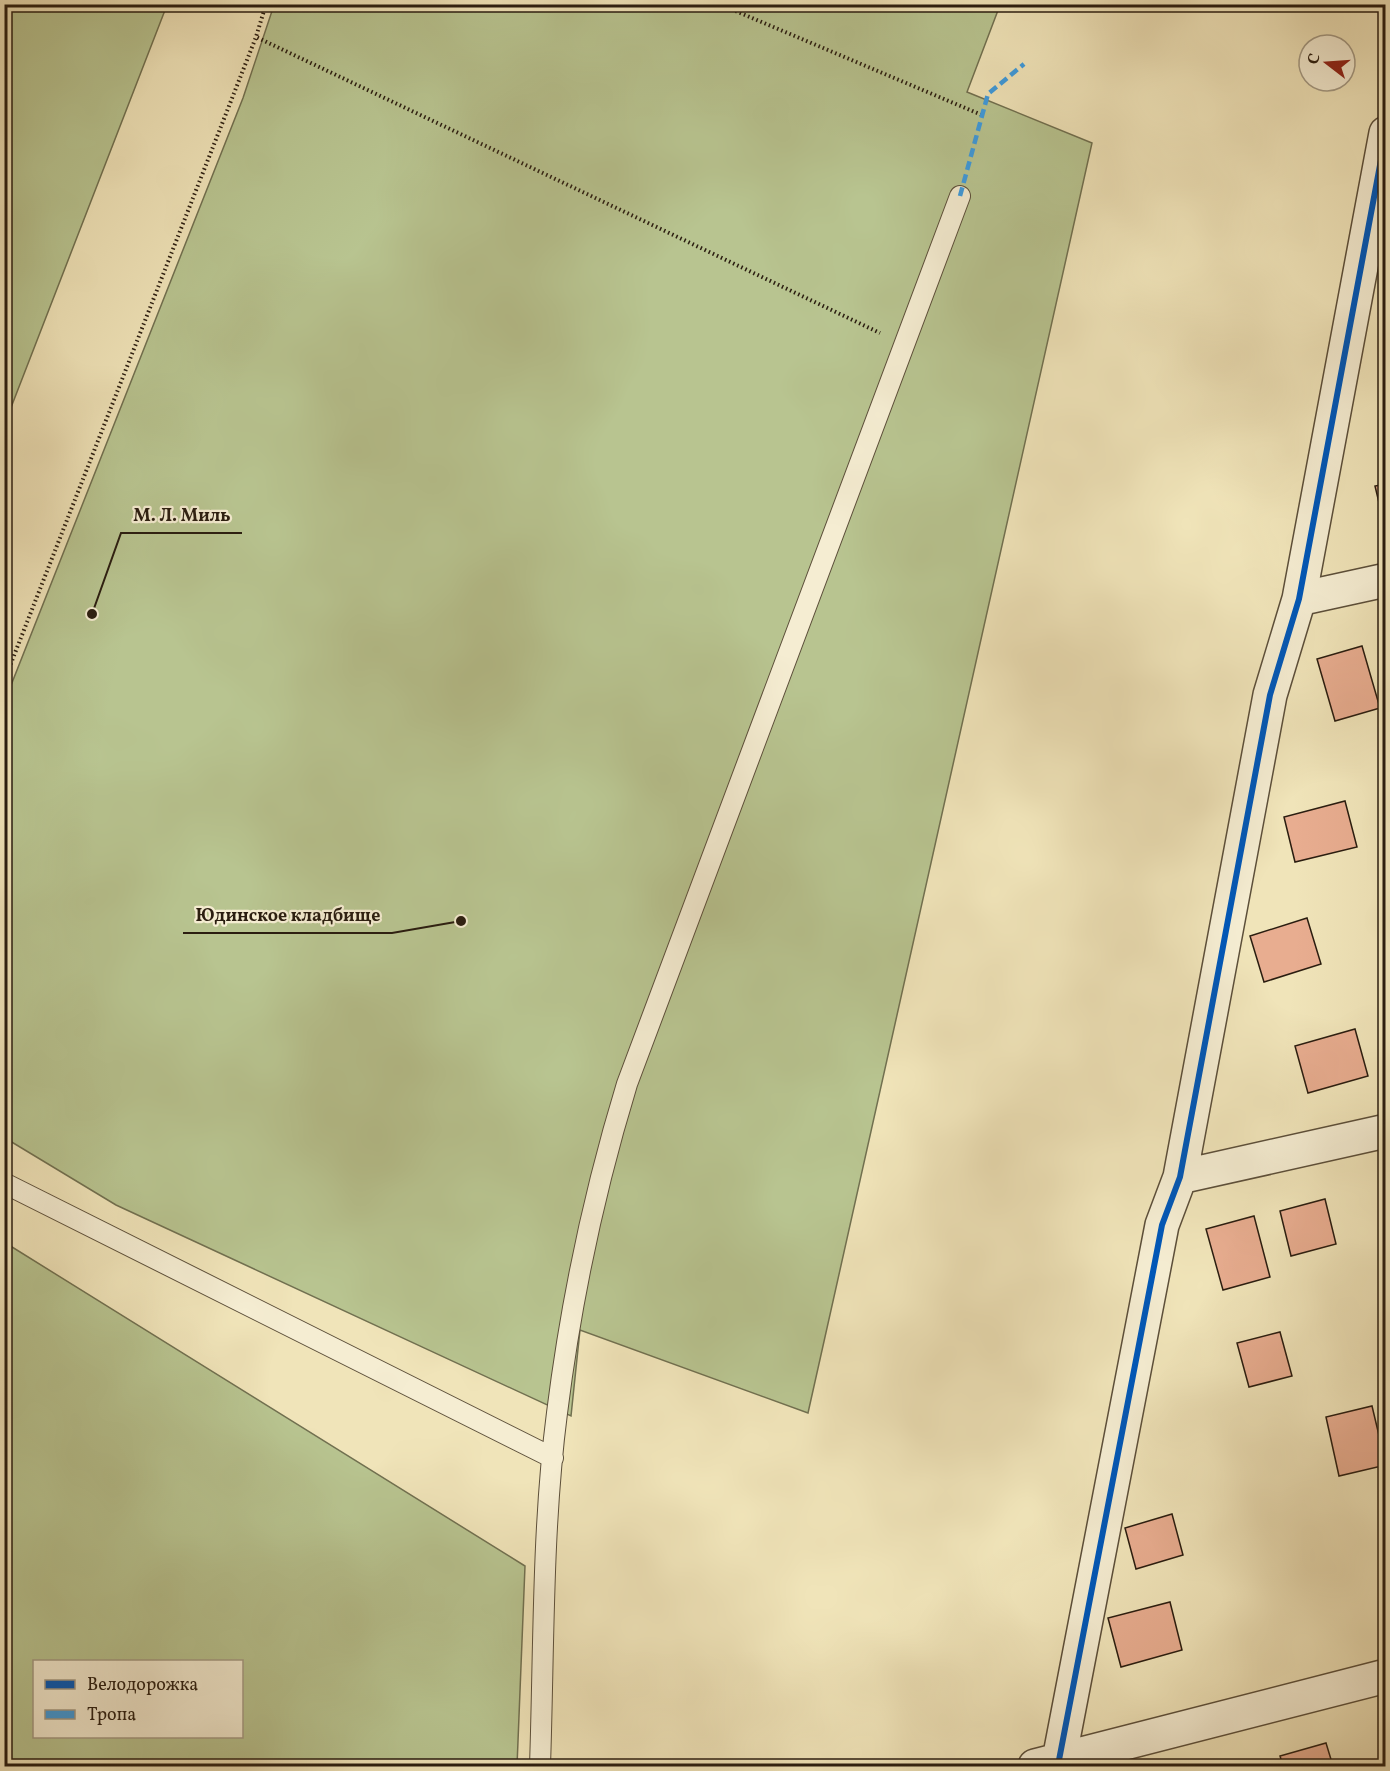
<svg xmlns="http://www.w3.org/2000/svg" width="1390" height="1771" viewBox="0 0 1390 1771" font-family="Vollkorn,serif">
<style>
.green{fill:#b8c490;stroke:#717050;stroke-width:1.5;fill-rule:evenodd}
.building{fill:#e8ad90;stroke:#2a1d10;stroke-width:1.5}
.lines{fill:none;stroke-linecap:round;stroke-linejoin:round}
.service-casing{stroke:#5c4f3a;stroke-width:22}
.minor-casing{stroke:#5c4f3a;stroke-width:36}
.path{stroke:#2a1d10;stroke-width:4;stroke-dasharray:1.5 3;stroke-linecap:butt}
.service{stroke:#f5edd2;stroke-width:20}
.minor{stroke:#f5edd2;stroke-width:33}
.quiet{stroke:#3d9bde;stroke-width:4.5;stroke-dasharray:9 4.5;stroke-linecap:butt}
.cycleway-casing{stroke:#f5edd2;stroke-width:10}
.cycleway{stroke:#0057b8;stroke-width:6}
.leader{fill:none;stroke:#2a1d10;stroke-width:2}
.callout-dot{fill:#2a1d10;stroke:#f5edd2;stroke-width:2}
.callout-label{font-size:18px;text-anchor:middle;font-weight:bold;fill:#2a1d10;stroke:#f5edd2;stroke-width:4.5;stroke-linejoin:round;paint-order:stroke}
</style>
<rect width="100%" height="100%" fill="#f0e4b9"/>
<filter id="stains"><feTurbulence type="fractalNoise" baseFrequency=".00333" numOctaves="4"/><feColorMatrix values="0 0 0 0 .2 0 0 0 0 .09 0 0 0 0 .02 0 0 0 .5 -.17"/></filter>
<radialGradient id="worn" r=".72"><stop offset=".6" stop-color="#630" stop-opacity="0"/><stop offset="1" stop-color="#630" stop-opacity=".3"/></radialGradient>
<path class="green" d="M5,4L167,5L5,423L4,5Z
M274,5H1000L967,92L1092,143L808,1413L580,1330L571,1416L116,1205L5,1138L4,703L243,98Z
M4,1242L525,1566L517,1766H5ZM34,1662H242V1736H34Z"/>
<path class="building" d="M1386,484V532L1375,486Z
M1362,646L1380,708L1335,721L1317,659Z
M1345,801L1357,847L1295,862L1284,817Z
M1307,918L1321,964L1264,982L1250,936Z
M1355,1029L1368,1076L1308,1093L1295,1046Z
M1325,1199L1336,1244L1291,1256L1280,1211Z
M1254,1216L1270,1277L1223,1290L1206,1229Z
M1280,1332L1292,1376L1249,1387L1237,1343Z
M1372,1406L1386,1465L1339,1476L1326,1417Z
M1172,1514L1183,1555L1136,1569L1125,1528Z
M1170,1602L1182,1650L1121,1667L1108,1618Z
M1326,1743L1333,1766H1283L1280,1756Z"/>
<g class="lines">
<defs>
<path id="service" d="M4,1183L553,1458
M540,1766C544,1649 542,1529 557,1413C571,1301 594,1192 627,1084L960,196"/>
<path id="minor" d="M1299,599L1386,580
M1180,1177L1386,1131
M1059,1760L1162,1225L1180,1177L1270,695L1299,599L1386,133
M1035,1766L1386,1676"/>
</defs>
<use href="#service" class="service-casing"/>
<use href="#minor" class="minor-casing"/>
<path class="path" d="M266,4L256,37L880,333
M719,4L982,115
M4,681L256,37"/>
<use href="#service" class="service"/>
<use href="#minor" class="minor"/>
<path class="quiet" d="M960,196L988,94L1024,64"/>
<defs>
<path id="cycleway" d="M1059,1760L1162,1225L1180,1177L1270,695L1299,599L1386,133"/>
</defs>
<use href="#cycleway" class="cycleway-casing"/>
<use href="#cycleway" class="cycleway"/>
</g>
<path class="leader" d="M92 614L121 533H242M461 921L392 933H183"/>
<g class="callout-dot">
<circle cx="92" cy="614" r="6"/>
<circle cx="461" cy="921" r="6"/>
</g>
<g class="callout-label">
<text x="182" y="521">М. Л. Миль</text>
<text x="288" y="921">Юдинское кладбище</text>
</g>
<rect width="1390" height="1771" fill="none" stroke="#f0e4b9" stroke-width="24"/>
<rect x="6" y="6" width="1378" height="1759" fill="none" stroke="#2a1d10" stroke-width="3"/>
<rect x="12" y="12" width="1366" height="1747" fill="none" stroke="#2a1d10" stroke-width="1.5"/>
<rect x="33" y="1660" width="210" height="78" fill="#f5edd2" stroke="#a49a84" stroke-width="1.5"/>
<rect x="45" y="1680" width="30" height="9" fill="#0057b8" stroke="#a49a84" stroke-width="1.5"/>
<text x="87" y="1690" font-size="18" fill="#2a1d10">Велодорожка</text>
<rect x="45" y="1710" width="30" height="9" fill="#3d9bde" stroke="#a49a84" stroke-width="1.5"/>
<text x="87" y="1720" font-size="18" fill="#2a1d10">Тропа</text>
<g transform="translate(1327 63) rotate(287)"><circle r="28" fill="#f5edd2" stroke="#a49a84" stroke-width="1.5"/>
<path d="M0-4.5L10 22L0 15L-10 22Z" fill="#8f2418"/>
<text y="-9" font-size="16" font-weight="bold" text-anchor="middle" fill="#2a1d10">С</text>
</g>
<rect width="100%" height="100%" filter="url(#stains)"/>
<rect width="100%" height="100%" fill="url(#worn)"/>
</svg>
